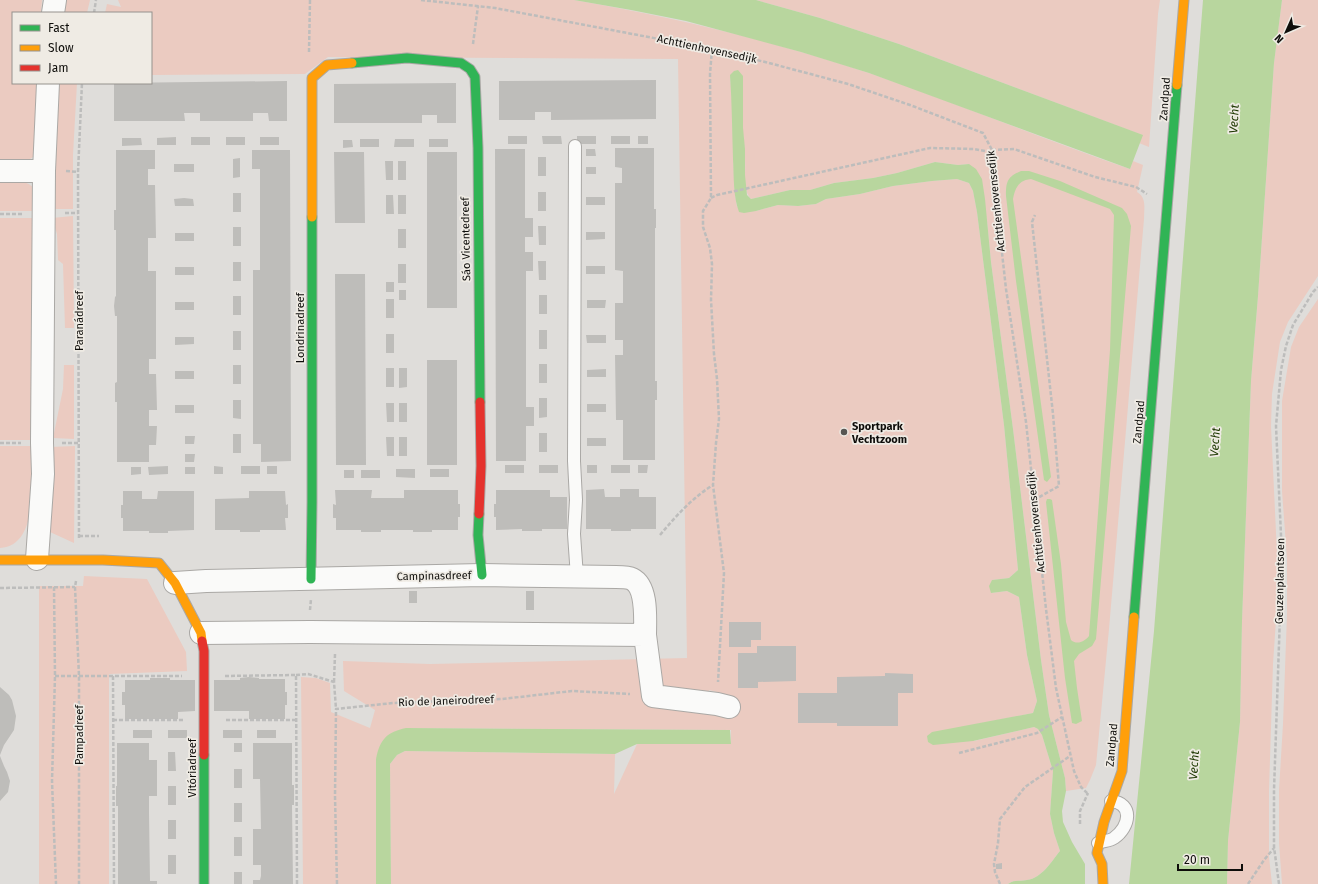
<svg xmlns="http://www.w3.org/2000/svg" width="1318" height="884" viewBox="0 0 1318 884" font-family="'Fira Sans',sans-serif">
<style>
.green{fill:#ebcbc1;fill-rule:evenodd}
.water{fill:#b8d69e}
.building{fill:#bebdba}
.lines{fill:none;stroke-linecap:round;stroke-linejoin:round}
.lane-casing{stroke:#aaa8a5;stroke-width:14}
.street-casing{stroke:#aaa8a5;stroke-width:24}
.fast-casing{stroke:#aaa8a5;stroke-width:11}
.slow-casing{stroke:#aaa8a5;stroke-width:11}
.jam-casing{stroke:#aaa8a5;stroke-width:11}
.path{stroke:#bdbdbc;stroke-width:2.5;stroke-dasharray:4 2;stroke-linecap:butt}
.lane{stroke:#fafaf9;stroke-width:12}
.street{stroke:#fafaf9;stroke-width:22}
.fast{stroke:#30b455;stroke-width:9}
.slow{stroke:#ff9f0a;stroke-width:9}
.jam{stroke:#e5322d;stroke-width:9}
.poi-dot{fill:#575653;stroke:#efebe4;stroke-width:1.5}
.labels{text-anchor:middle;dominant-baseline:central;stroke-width:3.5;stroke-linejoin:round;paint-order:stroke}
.street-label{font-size:11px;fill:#0e0d0a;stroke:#efebe4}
.poi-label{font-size:11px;font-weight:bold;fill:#0e0d0a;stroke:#efebe4;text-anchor:start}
.water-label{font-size:12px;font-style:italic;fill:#1d3800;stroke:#efebe4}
</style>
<rect width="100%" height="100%" fill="#dfddda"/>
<path class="green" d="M0,0H42L41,13H13V83H38L36,148L33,157L24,163H0Z
M64,0H90L87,13H62Z
M118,0H574C674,17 773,41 869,73C957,103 1042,139 1130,169L1133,161L1143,165L1137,192C1147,198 1144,208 1144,219L1109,629L1096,765L1090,780L1086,788L1066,791L1065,778L1049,715L1041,660L1013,429L991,262L987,220L969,164L958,165L935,162L897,173L873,178L834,183L810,190H790L751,199C742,190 746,173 745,160C745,130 737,105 730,75L732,98L734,176L735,195L737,207L756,211L778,205L798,206L816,204L826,199L860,194L893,186L932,181L957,179L969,183L973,191L977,212L1004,425L1018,570L1009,578L992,580L991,593L1007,591L1019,597L1027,655L1037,701L1033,713L973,725L974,741L1034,727L1038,729L1042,735L1053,771L1050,814L1054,833L1060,851C1051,862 1042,878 1027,880C1019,882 1016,879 1008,884H391L390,764L397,755L405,751L615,754L614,794L637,744H731V730L406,728L376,759V884H303L301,677L316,678L330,683L331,712L370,728L375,710L344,691L343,661L430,664L687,658L678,59L328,57L305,74L151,75V13H105L107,4L121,7ZM709,690L728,695L731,714L710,715Z
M756,0H1160L1158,14L1149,147L1139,143L1142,135L899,44L820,18Z
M1282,0H1318V276L1288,322L1280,342L1272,394L1271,426L1277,554V605L1273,664L1269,791V857L1272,884H1227L1228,841L1240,722L1242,621L1251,381L1258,296L1274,63Z
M54,83H77L73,155V209H50Z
M0,182C11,182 30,178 35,191C37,197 36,205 36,211H0Z
M73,216L74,328H65L63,264L58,260L57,234L52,218Z
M0,218H37L36,440H0Z
M1318,299V884H1282L1279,843V790L1283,724L1287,614V559L1282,491V401L1291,347L1299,327Z
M64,365H74V439L53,438L63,389Z
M0,446H35C34,458 33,471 33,483C31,506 31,546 0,548Z
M75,446L74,543L50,532V447Z
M84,576L147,579L186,652L187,671L109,674V884H39V586H83Z"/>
<path class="water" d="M574,0H756L820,18L899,44L1143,135L1130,169L869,73L801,52L686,21L631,10Z
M1203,0H1282L1274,63L1258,296L1251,381L1242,621L1240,722L1228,841L1227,884H1129L1154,631Z
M738,70L743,76V128L745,149V175L747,195L751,199L790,190H810L834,183L873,178L897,173L935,162L958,165L969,164L976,169L982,179L985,199L991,262L1013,429L1041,660L1049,715L1065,778L1066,791L1062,811L1063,822L1072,842L1085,864V884H1008C1016,879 1019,882 1027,880C1042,878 1051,862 1060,851L1054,833L1050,814L1053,771L1042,735L1038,729L1034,727L973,741L933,745L928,742L927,736L932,732L1033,713L1037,701L1027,655L1019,597L1007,591L991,593L989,586L992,580L1009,578L1018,570L1004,425L977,212L973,191L969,183L957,179L932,181L893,186L860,194L826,199L816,204L798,206L778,205L756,211L744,213L739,212C733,196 734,177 733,159C732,131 732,103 730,75L734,71Z
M1021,171H1029L1060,181L1122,208L1127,214L1131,226L1096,639L1092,646L1079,654L1074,661L1077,688L1082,721L1076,724L1072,723L1065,678L1046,502L1047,499H1050L1052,500L1061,564L1066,622L1071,640C1077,645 1084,642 1089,636L1110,350L1114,215L1110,209L1031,179C1019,180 1015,188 1013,199L1051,477L1047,482L1044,480L1016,281L1006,196C1006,182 1007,177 1021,171Z
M406,728L730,730L731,744H637L615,754L405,751L397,755L390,764L391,884H376V759C380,739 387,732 406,728Z"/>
<path class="building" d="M656,80V119L551,120V112H535V120H499V81Z
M287,81V121H269L268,113H253V121H200V113H184L185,121H114V83Z
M456,83V123H437V115H422V123H334V84Z
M508,136H527V144H508Z
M542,136H561L562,144H543Z
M577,136H596V144H577Z
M611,136H630V144H611Z
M638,136H648V144H638Z
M176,137V145H157V138Z
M191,137H210V145H191Z
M226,137H245V145H226Z
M260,137H279V145H260Z
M122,138H141L142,145L122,146Z
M360,139H379V147H360Z
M395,139H414V147H394Z
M429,139H448V147H429Z
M343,140H352L353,147L343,148Z
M615,148H654V209H656V228H655V381H657V400H655V460H623V420H616L615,355H623V340H615V303H623V271L615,270V183H622V168L615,167Z
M495,149H525V218H533V237H525V252H533V271H526V407H534V426H526V461H496Z
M586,149H595L596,156H586Z
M116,150H155V169H148V185H155L156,238H148V271H156V359H149V374H156L157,410H149V426H157L156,445H149V462H117V402H115V383L117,382V316H115L114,306L115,297L116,296V230H114V210H116Z
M252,150H290L291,461L261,462V444H253V270H260V169H252Z
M334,152H364L365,223H335Z
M427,152H457V308H427Z
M538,157H546V176H538Z
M240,158V177L233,178V159Z
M385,161H393V180H386Z
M398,161H406V180H398Z
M174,164H194V172H174Z
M586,167H596V174H586Z
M538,192H546V211H538Z
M233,193H241V212H233Z
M386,195H393L394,214H386Z
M398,195H406V214H398Z
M586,197H605V205H586Z
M184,198L193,199L194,206H175L174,199Z
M538,226H546V245H539Z
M233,227H241V246H233Z
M398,229H406V248H398Z
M586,232H605V239L586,240Z
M175,233H194V241H175Z
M538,261H546V280H539Z
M233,262H241V281H233Z
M398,264H406V283H398Z
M586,266H605V274H586Z
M175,267H194V275H175Z
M335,274H365L366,465H336Z
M386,282H394V292H386Z
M399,290H406V300H399Z
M539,295H547V314H539Z
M233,296H241V315H233Z
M386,299H394V318H386Z
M587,300H606L605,308H587Z
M175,302H194V310H175Z
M539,330H547V349H539Z
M233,331H241V350H233Z
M386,334H394V353H386Z
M586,335H606V343H587Z
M175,337H194V344L175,345Z
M427,360H457V465H427Z
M539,364H547V383H539Z
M233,365H241V384H233Z
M386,368H394V387H386Z
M399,368H407V387L399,388Z
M606,369V377H587V370Z
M175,371H194V379H175Z
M539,398H547V417L539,418Z
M233,400H241V419L233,418Z
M386,403H394V422H387Z
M399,403H407V422H399Z
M587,404H606V412H587Z
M175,405H194V413H175Z
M539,433H547V452H539Z
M233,434H241V453H233Z
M185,436H195L194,444H185Z
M386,437H394V456H387Z
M399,437H407V456H399Z
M587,438H606V446H587Z
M185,454H195L194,462H185Z
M505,465H524V473H505Z
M539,465H558V473H539Z
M587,465H597V473H587Z
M611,465H630V473H611Z
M638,465H648L647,473H638Z
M168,466V474L149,475L148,467Z
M214,466L223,467V474H214Z
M241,466H260V474H241Z
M267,466H277V474H267Z
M131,467H141V474L131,475Z
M185,467H195V474H185Z
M396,469H415V478L396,477Z
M430,469H449V477H430Z
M344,470H354V478H344Z
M361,470H380V478H361Z
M604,489L605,497H620V489H639V497H656V529H631V531H611V529H586V490Z
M335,490H372L371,498H404V490H458V504H460V517H458V530H432V532H413V530H381V532H361V530H336V518H333V504L336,505Z
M496,490H550V497H567V529H542V531H522V529L496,530V517H494V504H496Z
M123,491H142V499H157L158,491H194V530L168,531V533H149V531H123V518H121V505H123Z
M249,491H285L286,505L288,504V518H285L286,530H260V532H240V530H215V499L249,498Z
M409,591H417V603H409Z
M526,591H534V610H526Z
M729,622H761V640H751V647H729Z
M757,646H796V681L758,682V688H738V653H757Z
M885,673L913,674V693H898V726H837V723H798V693H837V677L885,676Z
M249,677L259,678V679H285V692H287V705H285V719H249V711H214V680H240V678Z
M150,678H170V680H195V711L178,712V719H125V705H122V692H125V680H150Z
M0,687L9,695L12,700L16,716L14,730L4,745L0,755Z
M133,730H152V738H133Z
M168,730H187V738H168Z
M223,730H242V738H223Z
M257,730H276V738H257Z
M117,743H149V760H157V796H149V813L150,881H157V884H118V806H116V786H117Z
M234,743H242V752H234Z
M253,743H292V785H294V805H292L293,884H253V880H260L261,876V865H253V829H261L260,779H253Z
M168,752H175L176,771H168Z
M0,756L4,766L7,772L10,781L8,792L0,801Z
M234,769H242V788H234Z
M168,786H176V805H168Z
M234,803H242V822H234Z
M168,820H176V839H168Z
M234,837H242V856H234Z
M168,855H176V874H168Z
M1002,863V869H996V864Z
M234,872H242V884H234Z"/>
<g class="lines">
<defs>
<path id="lane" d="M575,146L574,461L576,500L574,534L577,577
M1098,843C1103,841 1110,841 1114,838C1130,827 1134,803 1111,801"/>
<path id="street" d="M53,13L55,0
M0,171H44
M37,559L43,474L42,443L44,171L48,83
M175,583L206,581L482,575L616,577C621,577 628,577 632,579C648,587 645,620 645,635L310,632L201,633
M645,635L653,696L717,704L729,707"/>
<path id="fast" d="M352,63L407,58L461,63L470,69L475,77L478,148L480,402
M479,514L478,535L482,575
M311,579L312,502V217
M1134,617L1177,85
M204,755V884"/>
<path id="slow" d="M1177,85L1184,0
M312,217V78L327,65L352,63
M0,560H103L159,563L175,583L201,633L202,641
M1103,884L1102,864L1097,853L1104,822L1122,771L1134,617"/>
<path id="jam" d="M479,514L481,466L480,402
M202,641L204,651V755"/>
</defs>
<use href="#lane" class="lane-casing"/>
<use href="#street" class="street-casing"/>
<use href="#fast" class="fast-casing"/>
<use href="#slow" class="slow-casing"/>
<use href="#jam" class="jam-casing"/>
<path class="path" d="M421,0L495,8L712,49L769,63L848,84L910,105L983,133L992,150L991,152L993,171L1006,289L1026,422L1046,609L1056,688L1074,771L1081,787L1088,794
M94,13L96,0
M473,44L478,6
M712,49L710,74L711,198L703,211V227L710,248L712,264L711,300L714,354L717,379L719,419L716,443L713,485L724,573L718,682
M309,52L310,0
M992,150L1014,149L1095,177L1136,187L1147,194
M66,171L78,172
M711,198L717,195L930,148L974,149L991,152
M65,213H78
M0,214H22
M0,443H21
M62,443H80
M1034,500L1059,486L1053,414L1032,222L1035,215
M660,535C676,516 692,498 713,485
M79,536H99
M79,538L78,172L82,83
M76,581L75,587L79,676V884
M54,587L55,676L52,781L56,884
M0,588L75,587
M310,610L311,599
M296,675L308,674L334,682L336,709
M55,676H113
M225,676L296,675L297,884
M334,682L335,654
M113,720H183
M226,720H296
M959,753L1037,733L1062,717
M1080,824V811L1088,793
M114,884L113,676H182
M337,884L335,796L336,709L393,703L502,699L572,691L630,694
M1000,884L995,872L994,864L998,843L1000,819L1025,787L1070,756
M1248,884L1264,860L1274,848
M1279,884L1274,847V790L1282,557L1276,426L1281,370L1286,346L1293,325L1313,292L1318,287"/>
<use href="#lane" class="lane"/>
<use href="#street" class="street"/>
<use href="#fast" class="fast"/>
<use href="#slow" class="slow"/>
<use href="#jam" class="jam"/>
</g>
<circle class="poi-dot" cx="844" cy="432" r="4"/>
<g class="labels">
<g class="street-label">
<text transform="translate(707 49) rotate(12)">Achttienhovensedijk</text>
<text transform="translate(1165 99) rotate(-86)">Zandpad</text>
<text transform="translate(996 201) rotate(-96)">Achttienhovensedijk</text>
<text transform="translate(466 239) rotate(-91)">Sáo Vicentedreef</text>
<text transform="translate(79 321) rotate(-90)">Paranádreef</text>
<text transform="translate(300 328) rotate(-90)">Londrinadreef</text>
<text transform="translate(1139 422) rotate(-85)">Zandpad</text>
<text transform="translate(1036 522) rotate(-96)">Achttienhovensedijk</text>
<text transform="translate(434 576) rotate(-1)">Campinasdreef</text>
<text transform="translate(1280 581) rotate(-89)">Geuzenplantsoen</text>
<text transform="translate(446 701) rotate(-2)">Rio de Janeirodreef</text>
<text transform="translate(79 735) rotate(-90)">Pampadreef</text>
<text transform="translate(1112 745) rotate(-85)">Zandpad</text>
<text transform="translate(192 768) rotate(-90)">Vitóriadreef</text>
</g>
<g class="poi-label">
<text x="852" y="426">Sportpark<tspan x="852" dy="13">Vechtzoom</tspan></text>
</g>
<g class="water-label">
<text transform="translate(1234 119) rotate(-87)">Vecht</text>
<text transform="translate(1215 442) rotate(-86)">Vecht</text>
<text transform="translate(1194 765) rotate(-86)">Vecht</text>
</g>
</g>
<rect x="12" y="12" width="140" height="72" fill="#efebe4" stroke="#95928d"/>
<rect x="20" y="25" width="20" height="6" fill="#30b455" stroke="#95928d"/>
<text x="48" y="32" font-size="12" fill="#0e0d0a">Fast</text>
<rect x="20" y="45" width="20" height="6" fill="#ff9f0a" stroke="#95928d"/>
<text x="48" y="52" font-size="12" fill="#0e0d0a">Slow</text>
<rect x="20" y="65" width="20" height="6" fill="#e5322d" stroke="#95928d"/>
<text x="48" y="72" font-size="12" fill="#0e0d0a">Jam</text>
<g transform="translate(1286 32) rotate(225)" stroke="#efebe4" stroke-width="3" paint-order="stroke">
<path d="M0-3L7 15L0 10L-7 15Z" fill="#0e0d0a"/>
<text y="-6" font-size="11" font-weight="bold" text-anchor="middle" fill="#0e0d0a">N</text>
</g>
<path d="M1178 864v6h64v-6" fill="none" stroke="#0e0d0a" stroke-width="2"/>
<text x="1184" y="864" font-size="12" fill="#0e0d0a" stroke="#efebe4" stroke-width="3" paint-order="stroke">20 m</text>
</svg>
